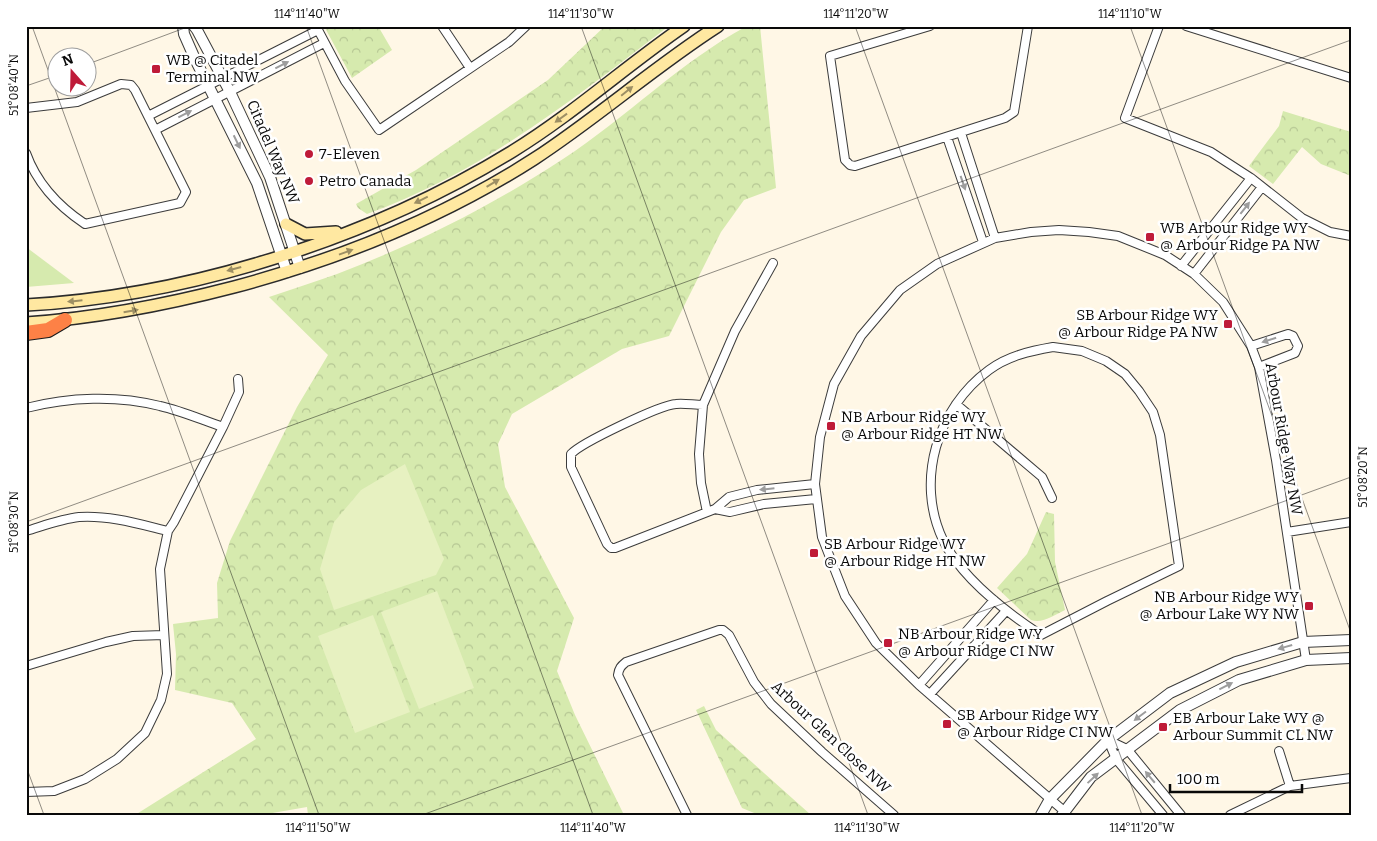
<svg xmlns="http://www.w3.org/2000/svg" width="1377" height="841" viewBox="0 0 1377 841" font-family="Bitter,serif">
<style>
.grass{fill:#d6eaae}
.park{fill:url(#park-crowns)}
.pitch{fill:#e7f1c1}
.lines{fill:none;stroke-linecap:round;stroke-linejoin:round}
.minor-casing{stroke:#3c3c3c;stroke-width:10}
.tertiary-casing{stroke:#3c3c3c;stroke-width:12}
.secondary-casing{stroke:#2b2b2b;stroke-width:14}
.motorway-casing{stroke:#1a1a1a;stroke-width:16}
.minor{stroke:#fff;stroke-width:8}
.tertiary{stroke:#fff;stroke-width:10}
.secondary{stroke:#ffe8a1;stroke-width:11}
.motorway{stroke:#fd8146;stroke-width:14}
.oneway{fill:#9d9d9d}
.oneway2{fill:#9d8f64}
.ticks{fill:none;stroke:#090909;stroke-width:1;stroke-opacity:0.45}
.poi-dot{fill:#bf1b39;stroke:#fff;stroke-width:2}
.labels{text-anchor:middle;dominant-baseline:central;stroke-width:5;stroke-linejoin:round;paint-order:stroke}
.poi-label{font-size:15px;fill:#090909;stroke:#fff;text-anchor:start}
.street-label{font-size:15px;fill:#090909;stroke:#fff}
.neatline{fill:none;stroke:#090909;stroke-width:2}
.ticks-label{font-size:12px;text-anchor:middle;fill:#090909}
</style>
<defs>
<pattern id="park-crowns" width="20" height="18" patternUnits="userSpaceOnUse" patternTransform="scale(1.25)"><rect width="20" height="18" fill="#d6eaae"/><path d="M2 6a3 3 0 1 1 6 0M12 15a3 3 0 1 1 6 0" fill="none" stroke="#b6c794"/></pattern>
</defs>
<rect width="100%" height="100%" fill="#fff7e6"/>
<path class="grass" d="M26,247L74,283L26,287Z"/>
<path class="park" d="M324,26H378L392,50L352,78Z
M605,26H669C573,99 483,172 367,214L358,208L356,204L416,170L548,80Z
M747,26H760L776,188L744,200L721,232L669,336L622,349L512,414L498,444L505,487L574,618L557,671L575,715L624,815H308L307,807L261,815H135L256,739L232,703L175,690L176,654L173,624L218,618L217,583L230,541L297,407L328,355L269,297C292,289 315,282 337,274C416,244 493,205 563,159C626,118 680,62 747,26Z
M1283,111L1351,132V176L1321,164L1302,147L1273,184L1249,166L1279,126Z
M1046,512L1054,514L1055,562L1065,610C1054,615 1043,624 1031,620L997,588L1027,554Z
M704,706L716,730L811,815H759L742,808L696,710Z"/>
<path class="pitch" d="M405,464L444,559L436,575L334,610L320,569L334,522L361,490Z
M437,591L474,688L419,709L381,612Z
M373,615L410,712L355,733L318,636Z"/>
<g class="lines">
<defs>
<path id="minor" d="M316,26L345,81L379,130L509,42L526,26
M442,26L470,68
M930,26L830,56L845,160L850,165L855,166L1005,118L1014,112L1028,26
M1159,26L1125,118L1211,152L1251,178L1302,218L1330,232L1351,236
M1186,26L1351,78
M26,108L77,102L121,84L131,85L135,90L186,192L180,203L85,224C58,206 37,184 26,153
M148,116L318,30
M155,130L324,43
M961,133L995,238
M947,137L983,242
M1181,266L1251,178
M1194,274L1262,187
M1251,346L1288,334L1293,336L1298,346L1295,353L1259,367
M1053,347L1082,351L1106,361L1125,374L1139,391L1153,412L1160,435L1179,566L1107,601L1041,635C1006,612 962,579 943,540C915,481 937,408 989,370C1008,356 1030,351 1053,347Z
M956,404L1042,477L1052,498
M703,405C694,405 684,403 676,404C660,405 581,443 571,454V467L607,544L611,548H615L715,509L729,497L757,490L815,484
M26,408C69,397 117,395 160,406C182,411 202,420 223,427L174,522L168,531
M223,427L239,392L238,379
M715,509L730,512L764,504L816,499
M707,512L701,483L699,454L703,405L735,331L773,263
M26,531C43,526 61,519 79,517C109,515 139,524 168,531L160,569L167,674L161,700L145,733L117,759L85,779L54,791L26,792
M1287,532L1351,522
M26,666L106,642L133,636L164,635
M919,685L994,600
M930,694L1006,611
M1108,740L1127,749L1181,815
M1108,740L1116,759L1163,815
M1279,751L1290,786
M1064,811L919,685L876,643L845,596L822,537L815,484L820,437L834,384L861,336L900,290L937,264L995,238L1031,232L1059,230L1089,232L1118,236L1165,255L1194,274L1223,302L1251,346L1259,367L1276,460L1306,660
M687,815L618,675C619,668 621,666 626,662L719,630H723L729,635L754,682L771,704L822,752L894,815
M1230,815L1290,786L1351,778"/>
<path id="tertiary" d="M183,26L184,34L195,59L257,183L287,272
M194,26L197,30L230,92L270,177L300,268
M1041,815L1050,799L1108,740L1170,693L1236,662L1303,642L1351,640
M1062,815L1091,777L1180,710L1239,680L1306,660L1351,658"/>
<path id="secondary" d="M286,224L305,234L336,232
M26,305C191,296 373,237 513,151C573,114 626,66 684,26
M26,323C98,318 165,305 234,287C339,259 442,218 534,159C597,118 654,67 718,26"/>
<path id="motorway" d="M26,333L48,330L65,320"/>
</defs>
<use href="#minor" class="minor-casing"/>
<use href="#tertiary" class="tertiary-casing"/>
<use href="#secondary" class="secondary-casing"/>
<use href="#motorway" class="motorway-casing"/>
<use href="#minor" class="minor"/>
<use href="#tertiary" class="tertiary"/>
<use href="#secondary" class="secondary"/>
<use href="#motorway" class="motorway"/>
</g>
<defs><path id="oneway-solid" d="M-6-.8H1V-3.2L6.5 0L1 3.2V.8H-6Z" transform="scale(1.25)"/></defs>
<g class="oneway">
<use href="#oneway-solid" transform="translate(282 65) rotate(-27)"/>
<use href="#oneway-solid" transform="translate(185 114) rotate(-27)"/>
<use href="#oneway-solid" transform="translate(237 142) rotate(64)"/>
<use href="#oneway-solid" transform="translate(963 183) rotate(71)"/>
<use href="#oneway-solid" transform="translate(1245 208) rotate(-52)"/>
<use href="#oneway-solid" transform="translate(1269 340) rotate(163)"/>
<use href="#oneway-solid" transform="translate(767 489) rotate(174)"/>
<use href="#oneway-solid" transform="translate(1285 647) rotate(164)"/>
<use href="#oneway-solid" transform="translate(1226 686) rotate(-27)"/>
<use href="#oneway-solid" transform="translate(1140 716) rotate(143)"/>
<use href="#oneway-solid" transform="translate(1150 777) rotate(-130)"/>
<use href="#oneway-solid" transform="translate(1093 778) rotate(-43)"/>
</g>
<g class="oneway2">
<use href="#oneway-solid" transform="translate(627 91) rotate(-39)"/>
<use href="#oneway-solid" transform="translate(561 118) rotate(144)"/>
<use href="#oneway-solid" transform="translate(493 183) rotate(-31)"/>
<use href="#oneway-solid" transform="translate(421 200) rotate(154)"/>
<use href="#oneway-solid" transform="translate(346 252) rotate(-20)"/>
<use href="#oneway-solid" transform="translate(234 269) rotate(165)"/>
<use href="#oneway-solid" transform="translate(75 301) rotate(174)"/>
<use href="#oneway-solid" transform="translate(131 311) rotate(-10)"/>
</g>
<path class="ticks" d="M32,26L319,815M306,26L593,815M581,26L868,815M855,26L1142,815M1130,26L1351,633M88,64L190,26M26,86L58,75M26,522L1351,40M26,766L44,815M422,815L1351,477"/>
<g class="poi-dot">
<rect x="151" y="64" width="10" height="10" rx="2.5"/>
<circle cx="309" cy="154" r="5"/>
<circle cx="309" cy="181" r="5"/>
<rect x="1145" y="232" width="10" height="10" rx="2.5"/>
<rect x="1223" y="319" width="10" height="10" rx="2.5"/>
<rect x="826" y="421" width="10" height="10" rx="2.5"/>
<rect x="809" y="548" width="10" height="10" rx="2.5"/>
<rect x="1304" y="601" width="10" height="10" rx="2.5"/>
<rect x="883" y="638" width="10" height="10" rx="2.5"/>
<rect x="942" y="719" width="10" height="10" rx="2.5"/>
<rect x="1158" y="722" width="10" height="10" rx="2.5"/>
</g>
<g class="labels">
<g class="poi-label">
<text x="166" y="60">WB @ Citadel<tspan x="166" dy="17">Terminal NW</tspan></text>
<text x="319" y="154">7-Eleven</text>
<text x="319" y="181">Petro Canada</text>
<text x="1160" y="228">WB Arbour Ridge WY<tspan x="1160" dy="17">@ Arbour Ridge PA NW</tspan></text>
<text x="1218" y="315" text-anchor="end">SB Arbour Ridge WY<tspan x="1218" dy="17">@ Arbour Ridge PA NW</tspan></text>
<text x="841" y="417">NB Arbour Ridge WY<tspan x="841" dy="17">@ Arbour Ridge HT NW</tspan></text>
<text x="824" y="544">SB Arbour Ridge WY<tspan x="824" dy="17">@ Arbour Ridge HT NW</tspan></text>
<text x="1299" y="597" text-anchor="end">NB Arbour Ridge WY<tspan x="1299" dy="17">@ Arbour Lake WY NW</tspan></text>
<text x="898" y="634">NB Arbour Ridge WY<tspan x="898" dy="17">@ Arbour Ridge CI NW</tspan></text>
<text x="957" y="715">SB Arbour Ridge WY<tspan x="957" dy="17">@ Arbour Ridge CI NW</tspan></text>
<text x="1173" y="718">EB Arbour Lake WY @<tspan x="1173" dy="17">Arbour Summit CL NW</tspan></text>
</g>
<g class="street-label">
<text transform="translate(273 152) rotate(67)">Citadel Way NW</text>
<text transform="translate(1284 439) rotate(80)">Arbour Ridge Way NW</text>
<text transform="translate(831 737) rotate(43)">Arbour Glen Close NW</text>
</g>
</g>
<rect width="1377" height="841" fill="none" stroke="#ffffff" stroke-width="55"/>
<g transform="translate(72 72) rotate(340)"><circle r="24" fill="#ffffff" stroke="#9d9d9d"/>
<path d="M0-4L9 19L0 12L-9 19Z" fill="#bf1b39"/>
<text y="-8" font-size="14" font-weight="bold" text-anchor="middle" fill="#090909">N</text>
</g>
<path d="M1170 784v8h132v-8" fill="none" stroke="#090909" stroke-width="2.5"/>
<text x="1177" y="784" font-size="15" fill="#090909" stroke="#ffffff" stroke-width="4" paint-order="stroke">100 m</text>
<rect x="28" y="28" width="1322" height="786" class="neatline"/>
<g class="ticks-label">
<text x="307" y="18">114°11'40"W</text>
<text x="581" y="18">114°11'30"W</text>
<text x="856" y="18">114°11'20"W</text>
<text x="1130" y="18">114°11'10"W</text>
<text transform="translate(14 85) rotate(-90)" y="4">51°08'40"N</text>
<text transform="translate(1363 477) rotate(-90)" y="4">51°08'20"N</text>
<text transform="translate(14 522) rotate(-90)" y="4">51°08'30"N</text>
<text x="318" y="832">114°11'50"W</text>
<text x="593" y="832">114°11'40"W</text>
<text x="867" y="832">114°11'30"W</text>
<text x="1142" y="832">114°11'20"W</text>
</g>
</svg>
